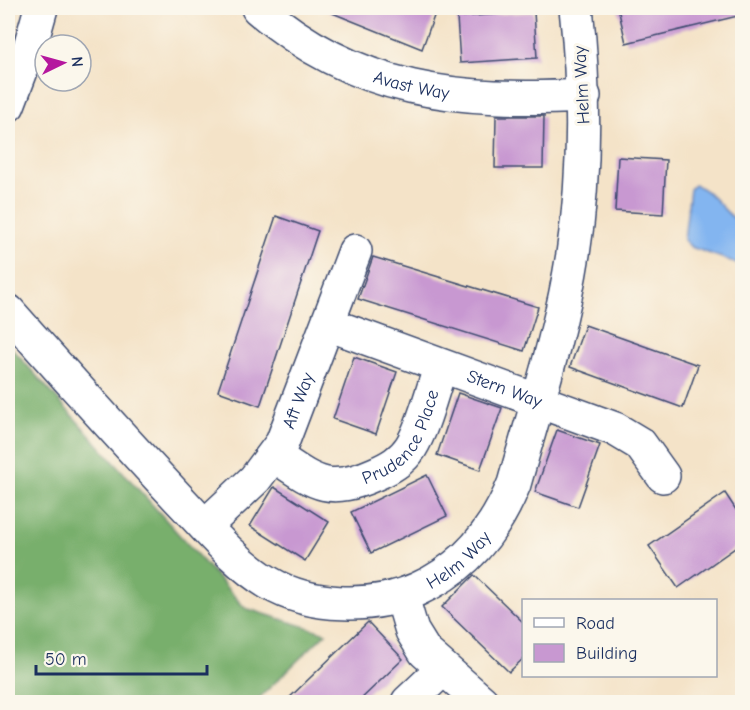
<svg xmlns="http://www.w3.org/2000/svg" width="750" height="710" viewBox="0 0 750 710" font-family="'Comic Neue',sans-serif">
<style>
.forest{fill:#78af6c;stroke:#4a6f65;stroke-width:1.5}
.water{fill:#83b5f0;stroke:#4f72a7;stroke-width:1.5}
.building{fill:#c898d1}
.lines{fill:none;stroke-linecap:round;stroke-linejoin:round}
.minor-casing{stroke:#3c4a6e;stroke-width:36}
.minor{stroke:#fff;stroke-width:33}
.labels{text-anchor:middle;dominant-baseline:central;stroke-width:6;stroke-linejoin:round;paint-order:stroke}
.street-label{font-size:18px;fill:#1b2f5e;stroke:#fbf7ec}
</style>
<rect width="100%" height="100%" fill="#fbf7ec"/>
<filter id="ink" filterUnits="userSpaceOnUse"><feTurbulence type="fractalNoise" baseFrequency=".0167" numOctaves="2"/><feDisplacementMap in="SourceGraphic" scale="12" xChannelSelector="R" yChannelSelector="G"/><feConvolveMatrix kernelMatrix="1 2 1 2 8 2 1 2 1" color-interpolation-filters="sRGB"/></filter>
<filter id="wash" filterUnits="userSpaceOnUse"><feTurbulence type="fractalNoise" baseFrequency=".008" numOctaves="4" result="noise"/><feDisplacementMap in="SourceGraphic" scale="24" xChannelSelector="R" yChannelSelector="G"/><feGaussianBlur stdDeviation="1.35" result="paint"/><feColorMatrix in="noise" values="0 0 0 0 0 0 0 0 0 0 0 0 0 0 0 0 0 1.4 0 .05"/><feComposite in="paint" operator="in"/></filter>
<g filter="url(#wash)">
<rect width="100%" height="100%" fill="#f4e3c8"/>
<path class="forest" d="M8,344L245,608L326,633L255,702H8Z"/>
<path class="water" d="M694,185C714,190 723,215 742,223V265L691,247L684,240L690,189Z"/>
<g id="blocks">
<path class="building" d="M320,8H437L422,49Z
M618,8H742V15L626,43Z
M534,12L537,58L460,63L457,17Z
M496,116H544L543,168H495Z
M618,157L666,160L663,214L615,211Z
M276,216L318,231L260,406L218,391Z
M373,257L538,307L524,351L358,299Z
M585,325L698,365L683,408L570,367Z
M354,357L397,372L376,434L333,419Z
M458,393L502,408L480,470L437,455Z
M557,430L600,445L578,507L535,492Z
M427,475L447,516L371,553L351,512Z
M274,487L329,522L305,561L250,526Z
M725,493L742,519V543L678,588L649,546Z
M474,575L524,623V658L509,672L442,607Z
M368,622L403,659L358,702H285Z"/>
</g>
</g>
<g filter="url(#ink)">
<use href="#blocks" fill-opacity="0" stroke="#3c4a6e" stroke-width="1.5"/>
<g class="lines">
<defs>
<g id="minor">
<path id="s1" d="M258,8C358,94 459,102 584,96"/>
<path d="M8,105L30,47L41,8"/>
<path id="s2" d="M8,311C64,374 121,437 179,499C207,528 234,562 269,583C311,608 374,609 418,589C465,568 495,531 514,484C535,409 561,332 573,254C586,171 585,90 576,8"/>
<path id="s3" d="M328,324L615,429L640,444L663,476"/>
<path id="s4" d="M275,456C315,483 328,495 375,474C389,468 402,461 411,447C424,426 432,390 441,366"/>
<path id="s5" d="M205,526L255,479L282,443L355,251"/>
<path d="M402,597L412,631L425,652L482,702"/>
<path d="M408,702L443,669"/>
</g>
</defs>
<use href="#minor" class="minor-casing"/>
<use href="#minor" class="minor"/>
</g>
</g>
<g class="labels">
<g class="street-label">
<text stroke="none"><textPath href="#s1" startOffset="174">Avast Way</textPath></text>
<text transform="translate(582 85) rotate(-93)">Helm Way</text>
<text stroke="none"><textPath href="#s3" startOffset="188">Stern Way</textPath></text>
<text stroke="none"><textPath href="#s5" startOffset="159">Aft Way</textPath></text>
<text stroke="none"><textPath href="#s4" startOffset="156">Prudence Place</textPath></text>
<text stroke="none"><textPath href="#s2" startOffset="582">Helm Way</textPath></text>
</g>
</g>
<rect width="750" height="710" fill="none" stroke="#fbf7ec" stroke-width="30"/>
<rect x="522" y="599" width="195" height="78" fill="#fbf7ec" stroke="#a1a7b3" stroke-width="1.5"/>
<rect x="534" y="618" width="30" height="9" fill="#ffffff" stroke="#a1a7b3" stroke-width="1.5"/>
<text x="576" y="629" font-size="18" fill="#1b2f5e">Road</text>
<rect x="534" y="644" width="30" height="18" fill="#c898d1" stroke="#a1a7b3" stroke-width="1.5"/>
<text x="576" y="659" font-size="18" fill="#1b2f5e">Building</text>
<g transform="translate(63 63) rotate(85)"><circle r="28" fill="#fbf7ec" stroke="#a1a7b3" stroke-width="1.5"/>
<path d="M0-4.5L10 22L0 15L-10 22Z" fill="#b5179e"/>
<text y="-9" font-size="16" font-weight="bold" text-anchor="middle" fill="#1b2f5e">N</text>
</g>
<path d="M36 665v9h171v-9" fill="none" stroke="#1b2f5e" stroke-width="3"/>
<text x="45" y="665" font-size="18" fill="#1b2f5e" stroke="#fbf7ec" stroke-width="4.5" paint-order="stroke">50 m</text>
</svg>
